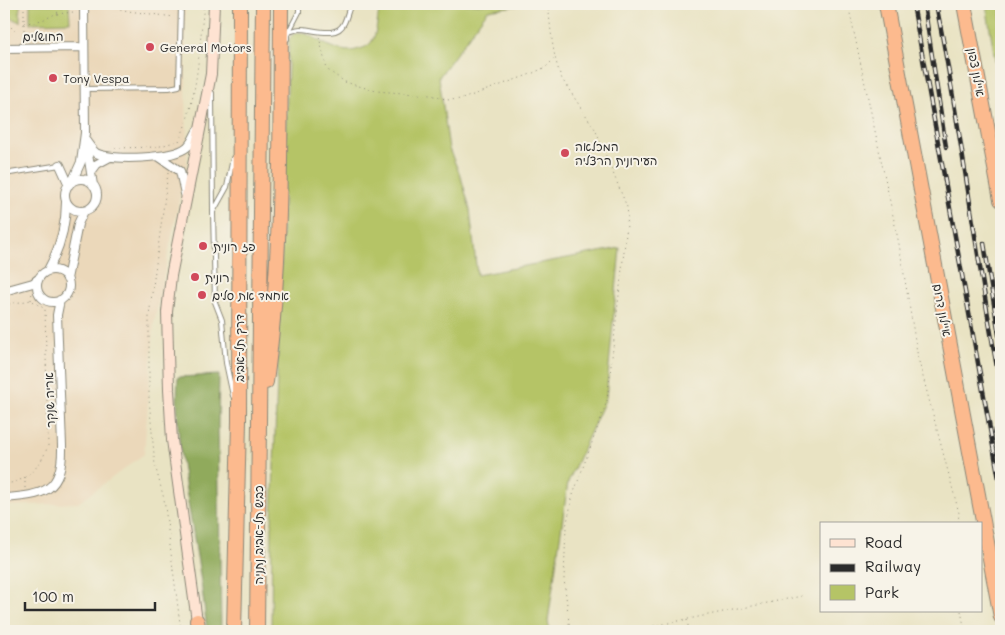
<svg xmlns="http://www.w3.org/2000/svg" width="1005" height="635" viewBox="0 0 1005 635" font-family="Mali,'Playpen Sans Hebrew',sans-serif">
<style>
.built{fill:#ebd8ba}
.green{fill:#b5c466;stroke:#707848}
.forest{fill:#90aa5b;stroke:#5e6a43}
.lines{fill:none;stroke-linecap:round;stroke-linejoin:round}
.service-casing{stroke:#8a8777;stroke-width:6}
.minor-casing{stroke:#8a8777;stroke-width:10}
.secondary-casing{stroke:#8a8777;stroke-width:12}
.motorway-casing{stroke:#8a8777;stroke-width:16}
.path{stroke:#8a8777;stroke-width:1;stroke-dasharray:1 4;stroke-linecap:butt}
.service{stroke:#fff;stroke-width:4}
.minor{stroke:#fff;stroke-width:8}
.secondary{stroke:#fee3d2;stroke-width:10}
.motorway{stroke:#fcba8e;stroke-width:14}
.rail-casing{stroke:#2b2b2b;stroke-width:4.5}
.rail{stroke:#f7f3e8;stroke-width:2.5;stroke-dasharray:8;stroke-linecap:butt}
.poi-dot{fill:#d1495b;stroke:#f7f3e8;stroke-width:2}
.labels{text-anchor:middle;dominant-baseline:central;stroke-width:4;stroke-linejoin:round;paint-order:stroke}
.street-label{font-size:12px;fill:#2b2b2b;stroke:#f7f3e8}
.poi-label{font-size:12px;fill:#2b2b2b;stroke:#f7f3e8;text-anchor:start}
</style>
<rect width="100%" height="100%" fill="#f7f3e8"/>
<filter id="ink" filterUnits="userSpaceOnUse"><feTurbulence type="fractalNoise" baseFrequency=".02" numOctaves="2"/><feDisplacementMap in="SourceGraphic" scale="10" xChannelSelector="R" yChannelSelector="G"/><feConvolveMatrix kernelMatrix="1 2 1 2 8 2 1 2 1" color-interpolation-filters="sRGB"/></filter>
<filter id="wash" filterUnits="userSpaceOnUse"><feTurbulence type="fractalNoise" baseFrequency=".0096" numOctaves="4" result="noise"/><feDisplacementMap in="SourceGraphic" scale="20" xChannelSelector="R" yChannelSelector="G"/><feGaussianBlur stdDeviation="1.12" result="paint"/><feColorMatrix in="noise" values="0 0 0 0 0 0 0 0 0 0 0 0 0 0 0 0 0 1.4 0 .05"/><feComposite in="paint" operator="in"/></filter>
<g filter="url(#wash)">
<rect width="100%" height="100%" fill="#e9e3c3"/>
<path class="built" d="M4,4H185L187,162L154,323L144,454L78,503L4,506Z"/>
<path class="green" d="M4,4H20V22L4,15Z
M30,4H69L70,22L30,23Z
M380,4H528L488,10L439,77L449,149L461,177L470,209L477,275L620,248L606,398L568,482L548,621L550,631H271L272,521L289,39C299,23 318,42 330,46C339,50 349,53 359,49C364,48 369,46 372,41C377,35 378,12 380,4Z
M986,4H1001V77L998,78Z"/>
<path class="forest" d="M219,375L218,423L221,631H207C204,602 200,573 195,544C186,488 174,433 178,377Z"/>
</g>
<g filter="url(#ink)">
<g class="lines">
<defs>
<path id="service" d="M289,32C293,31 296,29 300,29C314,29 337,39 344,23C347,17 348,10 351,4
M287,39V35L299,12V4
M84,89L169,88L179,86L181,4
M212,93L213,211
M233,158L227,187L213,212L215,302L222,320L226,363L233,396
M4,174L60,165"/>
<path id="minor" d="M4,48L83,47
M86,141C89,145 92,150 96,153C112,161 173,159 187,147C192,143 194,136 197,131
M86,142L93,185
M158,156L180,171L185,194
M60,165L69,185
M91,172L97,164L110,157
M65 195a16 16 0 1 1 32 0a16 16 0 1 1-32 0Z
M72,182L81,162L85,133L84,4
M37 286a16 16 0 1 1 32 0a16 16 0 1 1-32 0Z
M48,270C59,250 66,225 66,202
M67,279L78,224L84,211
M4,291L33,283L38,279
M4,498C44,495 63,492 62,446L57,315L60,300"/>
<path id="secondary" d="M197,621L172,440L169,390L167,312L171,276L211,74L214,4"/>
<path id="motorway" d="M886,4L1001,617
M964,4L1001,200
M266,382C283,257 280,129 281,4
M197,621L199,631
M234,631L239,421L240,4
M257,631L263,4"/>
</defs>
<use href="#service" class="service-casing"/>
<use href="#minor" class="minor-casing"/>
<use href="#secondary" class="secondary-casing"/>
<use href="#motorway" class="motorway-casing"/>
<path class="path" d="M101,4L128,11L174,17
M548,4C551,29 552,56 562,79L595,129L627,207L628,216L607,401L573,495L566,527L564,579L570,631
M848,4L899,244L918,358L959,513L958,524
M57,14L73,12
M4,20L15,31
M24,23C42,22 55,16 68,4
M24,30V4
M319,37L326,66L329,71L345,82L376,91L430,95L449,100L462,99L531,74L546,67L554,59
M179,141C198,99 199,49 204,4
M115,148L157,147L178,141
M168,173L149,316V399L155,465L164,499L181,631
M31,300L32,292
M4,305L31,300L45,309L48,446C40,467 27,482 4,484
M25,477V488
M961,611L965,631
M687,620L689,631
M629,631L802,596"/>
<use href="#service" class="service"/>
<use href="#minor" class="minor"/>
<use href="#secondary" class="secondary"/>
<use href="#motorway" class="motorway"/>
<defs>
<path id="rail" d="M913,4L1001,490
M924,4L946,147
M936,4C962,131 976,261 1001,388
M984,243L1001,347"/>
</defs>
<use href="#rail" class="rail-casing"/>
<use href="#rail" class="rail"/>
</g>
</g>
<g class="poi-dot">
<circle cx="150" cy="47" r="5"/>
<circle cx="53" cy="78" r="5"/>
<circle cx="565" cy="153" r="5"/>
<circle cx="203" cy="246" r="5"/>
<circle cx="195" cy="277" r="5"/>
<circle cx="202" cy="295" r="5"/>
</g>
<g class="labels">
<g class="street-label">
<text transform="translate(43 36) rotate(-1)">החושלים</text>
<text transform="translate(977 72) rotate(79)">איילון צפון</text>
<text transform="translate(943 310) rotate(79)">איילון דרום</text>
<text transform="translate(239 348) rotate(-90)">דרך תל-אביב</text>
<text transform="translate(49 400) rotate(-92)">אריה שנקר</text>
<text transform="translate(258 535) rotate(-90)">כביש תל-אביב נתניה</text>
</g>
<g class="poi-label">
<text x="160" y="47">General Motors</text>
<text x="63" y="78">Tony Vespa</text>
<text x="575" y="146">המכלאה<tspan x="575" dy="14">העירונית הרצליה</tspan></text>
<text x="213" y="246">פז רונית</text>
<text x="205" y="277">רונית</text>
<text x="212" y="295">אחמד את סלים</text>
</g>
</g>
<rect width="1005" height="635" fill="none" stroke="#f7f3e8" stroke-width="20"/>
<rect x="820" y="522" width="162" height="90" fill="#f7f3e8" stroke="#a5a39c"/>
<rect x="830" y="539" width="25" height="8" fill="#fee3d2" stroke="#a5a39c"/>
<text x="865" y="548" font-size="15" fill="#2b2b2b">Road</text>
<rect x="830" y="564" width="25" height="8" fill="#2b2b2b" stroke="#a5a39c"/>
<text x="865" y="572" font-size="15" fill="#2b2b2b">Railway</text>
<rect x="830" y="585" width="25" height="15" fill="#b5c466" stroke="#a5a39c"/>
<text x="865" y="598" font-size="15" fill="#2b2b2b">Park</text>
<path d="M25 602v8h130v-8" fill="none" stroke="#2b2b2b" stroke-width="2.5"/>
<text x="32" y="602" font-size="15" fill="#2b2b2b" stroke="#f7f3e8" stroke-width="4" paint-order="stroke">100 m</text>
</svg>
